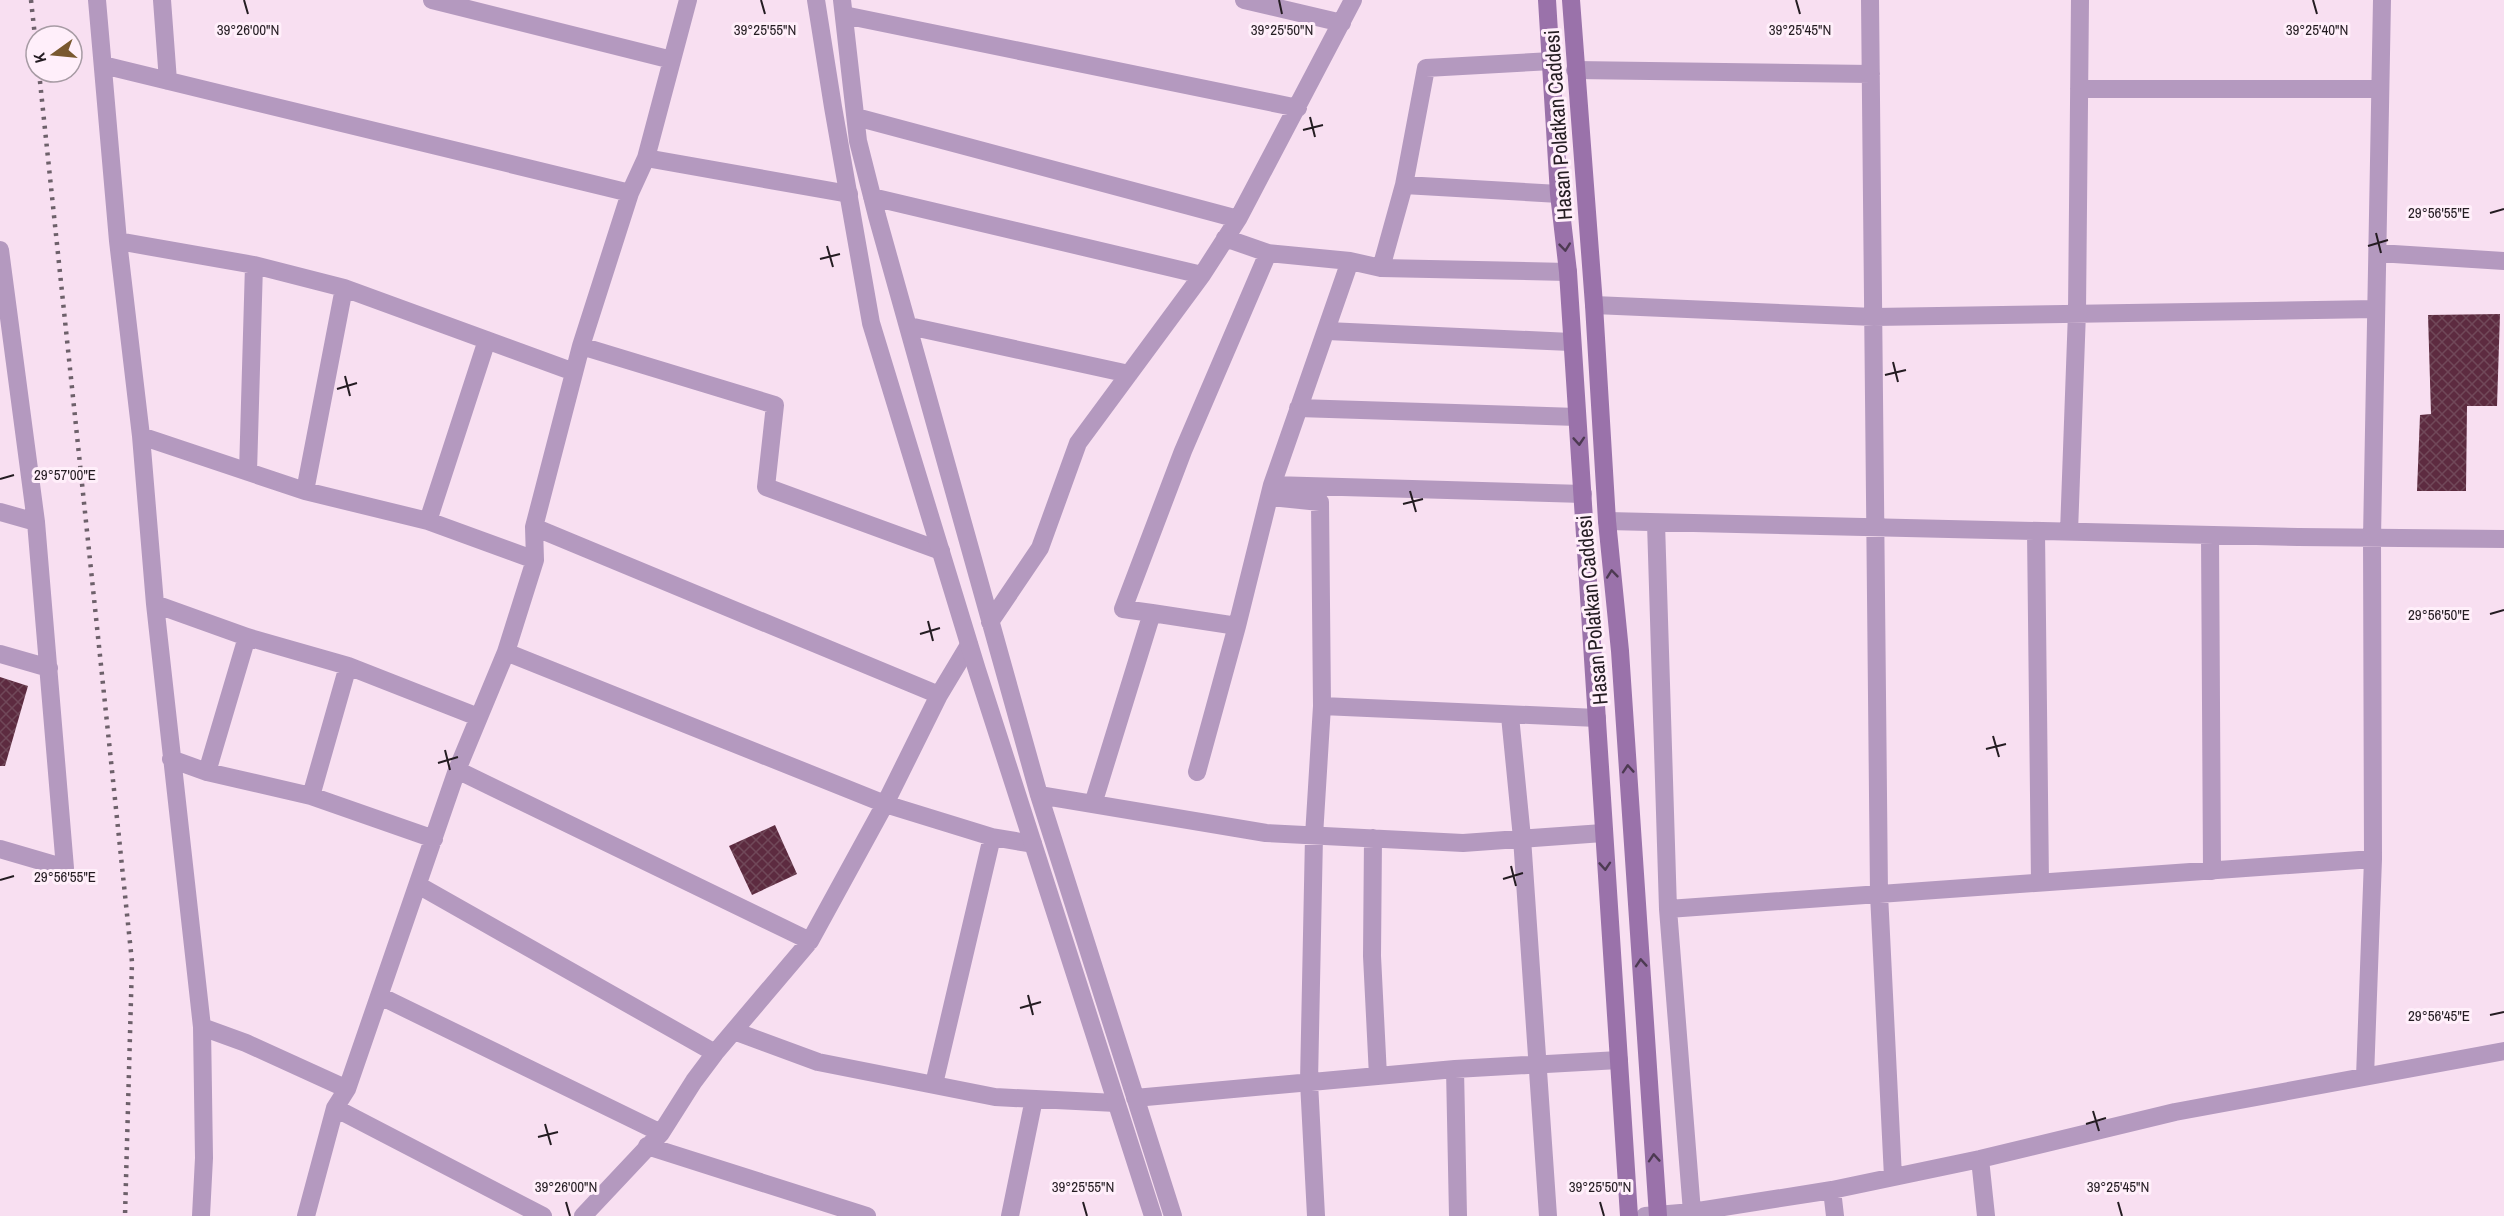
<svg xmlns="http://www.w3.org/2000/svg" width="2504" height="1216" viewBox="0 0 2504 1216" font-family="'Archivo Narrow',sans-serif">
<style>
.building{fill:url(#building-cross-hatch)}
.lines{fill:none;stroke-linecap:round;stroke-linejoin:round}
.minor{stroke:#b499bf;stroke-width:18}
.tertiary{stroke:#b499bf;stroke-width:18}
.secondary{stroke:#9a72aa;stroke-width:18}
.rail{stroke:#6d606a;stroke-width:4.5;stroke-dasharray:3 6;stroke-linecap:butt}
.oneway{stroke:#4d3a52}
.ticks{fill:none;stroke:#241c22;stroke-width:2}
.labels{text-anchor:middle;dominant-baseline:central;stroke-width:6;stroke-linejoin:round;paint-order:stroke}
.street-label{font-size:21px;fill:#241c22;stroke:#ffeffa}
.ticks-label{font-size:15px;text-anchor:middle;fill:#241c22;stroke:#ffeffa;stroke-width:6;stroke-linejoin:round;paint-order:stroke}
</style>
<defs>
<pattern id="building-cross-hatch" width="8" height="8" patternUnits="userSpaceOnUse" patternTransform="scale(1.5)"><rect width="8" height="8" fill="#5d2b40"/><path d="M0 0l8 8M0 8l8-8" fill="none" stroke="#704859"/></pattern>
</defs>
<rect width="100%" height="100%" fill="#f8dff1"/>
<path class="building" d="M2500,314L2497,406H2467L2466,491H2417L2420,415L2431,414L2428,315Z
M0,677L28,686L5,766H0Z
M775,825L797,874L752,895L729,846Z"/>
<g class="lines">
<path class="minor" d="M97,0L118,241L141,436L155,604L202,1027L246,1043L347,1089
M162,0L168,81
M432,0L672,60
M842,0L858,141L877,216L1039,795L1173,1216
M1244,0L1342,23
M1870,0L1879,894L1893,1177
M844,15L1298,108
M103,65L630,193
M1575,70L1871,74
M2079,89H2380
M856,117L1238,219
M646,158L849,194
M1404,185L1559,194
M872,197L1202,275
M1225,238L1268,253L1350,261L1381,268L1568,272
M118,241L254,265L344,288L574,372
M0,250L36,522L65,868L0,849
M2378,253L2504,261
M1381,268L1404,185L1426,68L1552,61
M1594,305L1874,317L2376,309
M909,326L1129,374
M1327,331L1571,342
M581,346L775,405L766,487L941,551
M1298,408L1577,417
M141,436L305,491L428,521L535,560
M248,472L254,265
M1272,485L1583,494
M305,491L344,288
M1270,497L1320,502L1322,706L1314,836L1309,1082L1316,1216
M0,512L36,522
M428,521L487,340
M1607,521L2298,537L2504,539
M1656,523L1668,909L1692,1212
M534,527L939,695
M2036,531L2040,883
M2069,532L2077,312L2080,0
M2210,535L2212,871
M155,604L247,637L348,666L478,717
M1152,613L1123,609L1183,451L1268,253
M990,622L1040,548L1078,443L1202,275L1238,219L1353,0
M506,652L885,804L992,837L934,1084
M0,654L49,668
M1322,706L1597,718
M1510,716L1522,838L1548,1216
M171,759L207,772L311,796L434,839
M457,770L810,941
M207,772L247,637
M1197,772L1237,626L1272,485L1350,261
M1039,795L1266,833L1463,843L1603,833
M311,796L348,666
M1093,804L1152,613L1237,626
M992,837L1033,844
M1373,838L1372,956L1378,1076
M418,885L715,1053
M1668,909L2373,859
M380,996L661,1133
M734,1031L818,1062L995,1097L1116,1103
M1455,1069L1458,1216
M2365,1077L2373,859L2372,538L2382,0
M1135,1098L1455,1069L1619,1060
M335,1108L543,1216
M647,1146L867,1216
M1980,1159L1986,1216
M1832,1190L1835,1216
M201,1216L204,1158L202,1027
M306,1216L335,1108L347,1089L457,770L506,652L535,560L534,527L581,346L630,193L646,158L688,0
M583,1216L661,1133L694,1081L715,1053L810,941L885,804L939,695L969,645
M1010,1216L1034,1099
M1645,1216L1692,1212L1832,1190L1980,1159L2175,1112L2504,1051"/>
<path class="tertiary" d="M816,0L833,107L871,323L977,670L1153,1216"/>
<path class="secondary" d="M1547,0L1559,194L1568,272L1629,1216
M1571,0L1594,305L1607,521L1620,651L1658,1216"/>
<path class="rail" d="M31,0L36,46
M39,72L132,962L125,1216"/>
</g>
<defs><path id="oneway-chevron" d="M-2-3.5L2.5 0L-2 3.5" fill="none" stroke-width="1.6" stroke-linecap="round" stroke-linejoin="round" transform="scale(1.5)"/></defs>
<g class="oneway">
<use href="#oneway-chevron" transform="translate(1565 247) rotate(84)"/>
<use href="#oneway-chevron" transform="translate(1579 441) rotate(86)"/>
<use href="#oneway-chevron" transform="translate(1612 574) rotate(-96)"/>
<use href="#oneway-chevron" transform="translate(1628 769) rotate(-94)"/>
<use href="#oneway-chevron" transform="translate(1605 866) rotate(86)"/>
<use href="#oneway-chevron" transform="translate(1641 963) rotate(-94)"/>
<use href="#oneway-chevron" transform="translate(1654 1158) rotate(-94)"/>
</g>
<path class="ticks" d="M244,0L248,14M761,0L765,14M1279,0L1282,14M1796,0L1800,14M2313,0L2317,14M1310,117L1315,137M1303,130L1323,125M2490,213L2504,209M2376,233L2381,253M827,246L833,267M2368,246L2388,240M820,259L840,254M1893,362L1898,382M1885,375L1906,370M345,376L350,396M337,389L357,383M0,479L14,475M1410,491L1416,512M1403,504L1423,499M2490,614L2504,610M928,621L933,641M920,634L940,628M1993,736L1999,757M1986,749L2006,744M445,750L450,770M438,763L458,757M1511,866L1516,886M1503,879L1523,873M0,880L14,876M1028,995L1033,1015M1020,1008L1041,1002M2490,1015L2504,1012M2093,1111L2099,1131M545,1124L551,1145M2086,1124L2106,1118M538,1137L558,1132M566,1202L570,1216M1083,1202L1087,1216M1600,1202L1604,1216M2118,1202L2122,1216"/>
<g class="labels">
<g class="street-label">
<text transform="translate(1558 125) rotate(-94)">Hasan Polatkan Caddesi</text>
<text transform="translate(1592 610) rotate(-95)">Hasan Polatkan Caddesi</text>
</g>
</g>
<g class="ticks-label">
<text x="248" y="35">39°26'00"N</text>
<text x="765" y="35">39°25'55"N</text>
<text x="1800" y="35">39°25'45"N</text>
<text x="2317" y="35">39°25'40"N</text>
<text x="1282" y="35">39°25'50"N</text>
<text x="2439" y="218">29°56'55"E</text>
<text x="65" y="480">29°57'00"E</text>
<text x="2439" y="620">29°56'50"E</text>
<text x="65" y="882">29°56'55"E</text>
<text x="2439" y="1021">29°56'45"E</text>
<text x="566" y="1192">39°26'00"N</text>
<text x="1083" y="1192">39°25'55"N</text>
<text x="1600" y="1192">39°25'50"N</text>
<text x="2118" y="1192">39°25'45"N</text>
</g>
<g transform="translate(54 54) rotate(255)"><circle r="28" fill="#ffeffa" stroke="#a79ba4" stroke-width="1.5"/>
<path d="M0-4.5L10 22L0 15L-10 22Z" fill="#79582f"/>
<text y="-9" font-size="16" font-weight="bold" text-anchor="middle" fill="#241c22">K</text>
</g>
</svg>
